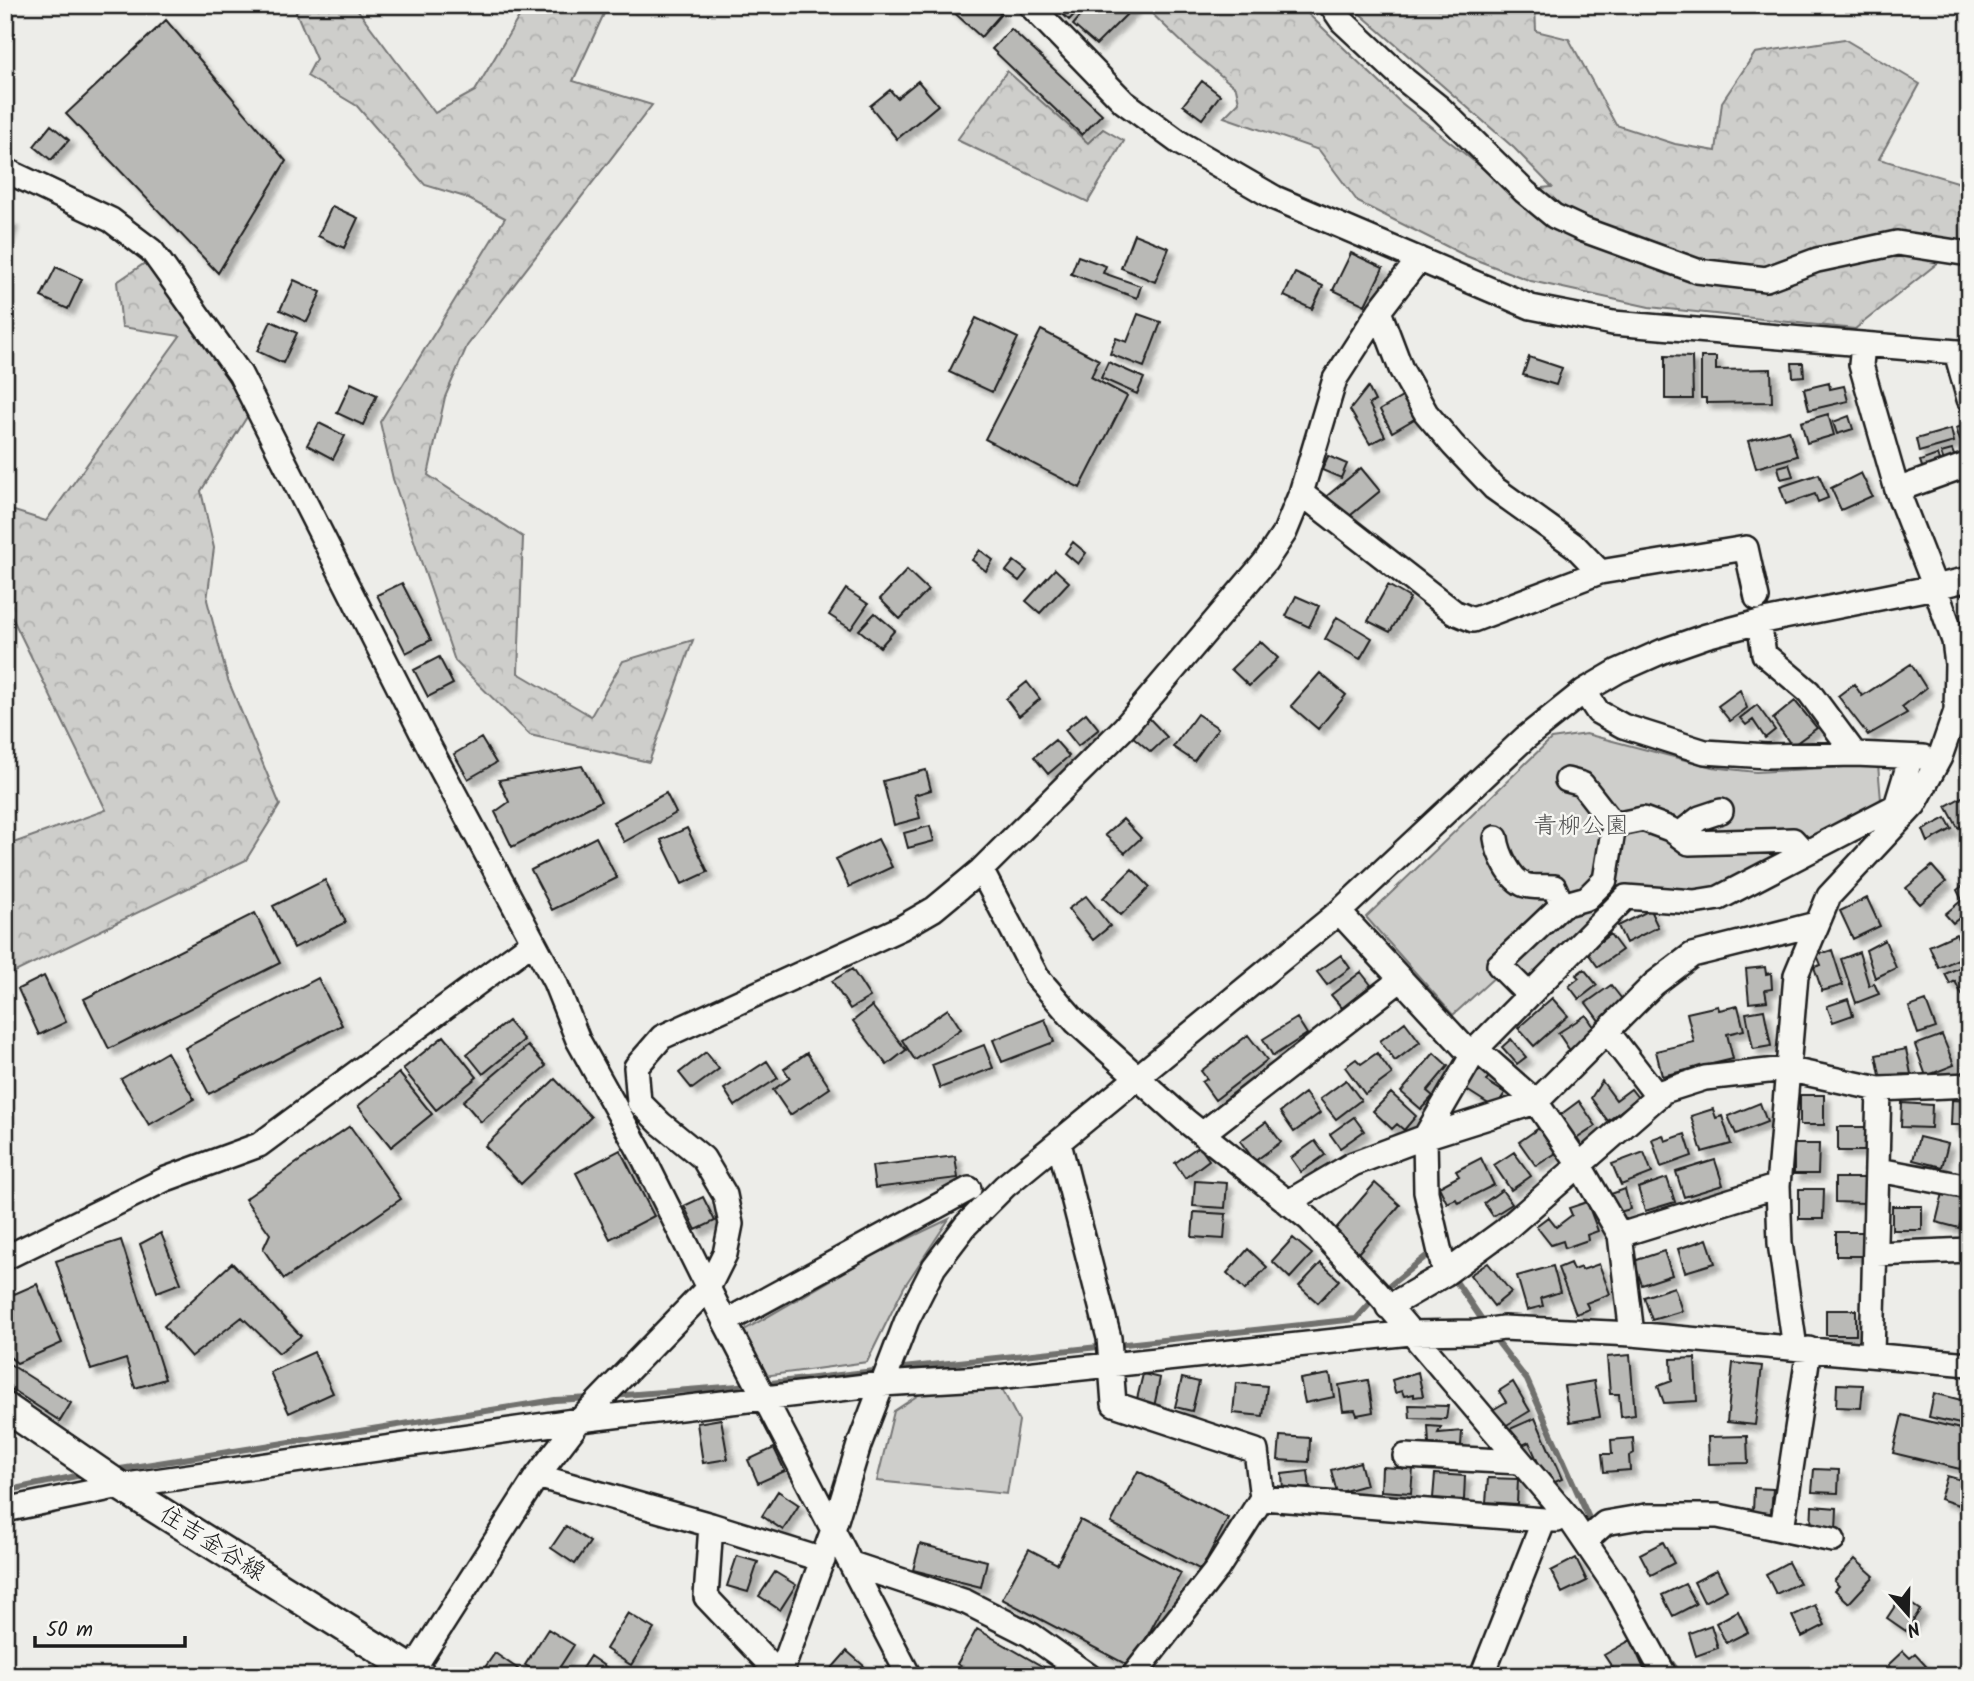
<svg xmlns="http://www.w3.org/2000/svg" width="1974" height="1681" viewBox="0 0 1974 1681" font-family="Kalam,'Klee One',sans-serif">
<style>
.green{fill:#cececb;stroke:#757574;stroke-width:2}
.forest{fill:url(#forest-crowns);stroke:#757574;stroke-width:2}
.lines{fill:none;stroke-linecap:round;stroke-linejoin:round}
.stream{stroke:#6f6f6d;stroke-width:6}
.building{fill:#b9b9b6;stroke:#1c1c1c;stroke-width:2;filter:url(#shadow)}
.minor-casing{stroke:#1c1c1c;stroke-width:28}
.major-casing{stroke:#1c1c1c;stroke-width:33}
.minor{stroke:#f6f6f2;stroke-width:23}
.major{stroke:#f6f6f2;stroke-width:28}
.labels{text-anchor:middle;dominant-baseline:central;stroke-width:5;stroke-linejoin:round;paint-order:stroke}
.park-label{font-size:24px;fill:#515151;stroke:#f6f6f2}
.street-label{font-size:24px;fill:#1c1c1c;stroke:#f6f6f2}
</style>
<defs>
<pattern id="forest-crowns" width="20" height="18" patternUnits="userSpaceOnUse" patternTransform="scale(1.75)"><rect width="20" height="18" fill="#cececb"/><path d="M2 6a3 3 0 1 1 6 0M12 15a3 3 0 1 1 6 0" fill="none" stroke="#b0b0ae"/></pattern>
<filter id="shadow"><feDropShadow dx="6" dy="6" stdDeviation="2" flood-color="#0004"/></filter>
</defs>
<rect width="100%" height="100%" fill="#edede9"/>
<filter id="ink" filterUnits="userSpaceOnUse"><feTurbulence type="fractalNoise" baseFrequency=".0143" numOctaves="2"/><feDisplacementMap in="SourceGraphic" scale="14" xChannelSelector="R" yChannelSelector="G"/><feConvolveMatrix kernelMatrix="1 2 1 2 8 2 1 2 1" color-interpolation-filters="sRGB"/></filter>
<g filter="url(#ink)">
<path class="green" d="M1586,734L1712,767L1756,772L1878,765L1881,800L1715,895L1632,890L1520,994L1498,974L1453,1015L1366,917L1551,739Z
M949,1219L904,1287L867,1362L764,1376L741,1332L874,1255Z
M1002,1389L1019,1421L1007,1494L877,1481L894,1411L920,1394Z"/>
<path class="forest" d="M293,5H354L435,113L475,91L526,5H608L573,81L652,105L467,346L445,397L428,475L523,537L518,673L591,716L623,661L693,640L649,762L530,735L455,661L393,479L380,422L505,218L465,197L425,185L357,106L307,76L316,59Z
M1143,5H1299L1399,101L1511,191L1552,187L1514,148L1350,5H1535L1536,31L1569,39L1616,125L1675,144L1716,151L1722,102L1755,53L1844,39L1920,84L1879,159L1961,183L1969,207V238L1855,329L1649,307L1531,281L1466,256L1358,202L1319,150L1224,117L1239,102L1236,88L1190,50Z
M1007,71L1088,143L1103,129L1124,141L1088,202L957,140Z
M148,261L250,412L201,491L214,548L207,600L228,680L280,805L246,860L5,977V846L106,810L5,603V508L46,521L180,336L122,327L117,282Z"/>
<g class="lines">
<path class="stream" d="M1457,1283L1485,1324
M1383,1291L1435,1249
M1493,1336L1527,1380L1593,1527
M894,1369L1356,1319L1375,1298
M762,1384L883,1370
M612,1396L751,1385
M114,1470L555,1400L591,1398
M5,1491L86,1474
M1668,1658L1681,1676"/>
</g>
<path class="building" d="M950,5H992L1001,14L981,37L948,7Z
M1053,5H1083L1069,20Z
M1090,5H1131L1133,8L1096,45L1073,25Z
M166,20L286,161L218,273L66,114Z
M1011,29L1102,114L1082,135L992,49Z
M918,81L938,105L897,139L870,106L890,90L897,98Z
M1202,81L1220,95L1202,119L1183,105Z
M51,125L69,140L51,160L34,146Z
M332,206L358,218L344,248L318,236Z
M5,219L12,222L5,240Z
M1134,234L1169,248L1155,282L1121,268Z
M1351,253L1383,268L1365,305L1333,290Z
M1078,256L1106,266L1103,273L1141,286L1137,298L1071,274Z
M56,267L82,279L68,309L41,297Z
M1295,273L1323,286L1312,309L1284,296Z
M294,280L321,292L307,322L280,310Z
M1138,314L1161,322L1144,367L1110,354L1116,338L1127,342Z
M976,318L1018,338L992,392L949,372Z
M271,321L297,333L283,363L257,351Z
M1041,330L1099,360L1091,377L1127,396L1080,488L985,439Z
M1665,356L1692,357L1693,399H1665Z
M1529,357L1562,368L1556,385L1523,375Z
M1701,357H1716V370L1771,369L1772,402L1706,403V398H1701Z
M1108,362L1144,378L1137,394L1101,378Z
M1792,363H1803L1804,376L1793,377Z
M351,383L377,395L363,425L337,413Z
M1829,383L1830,389L1844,386L1848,401L1809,410L1804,389Z
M1368,387L1375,401L1369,404L1385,436L1370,444L1350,410Z
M1404,396L1416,418L1392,432L1380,410Z
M1828,414L1834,435L1807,443L1801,422Z
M1849,416L1853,429L1837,434L1833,422Z
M319,423L345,436L333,459L307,445Z
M1963,426L1967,438L1960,440L1956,428Z
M1951,429L1954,442L1919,452L1916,439Z
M1789,430L1797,456L1756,468L1748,441Z
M1952,450L1956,460L1945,464L1941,453Z
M1937,455L1941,466L1924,472L1920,461Z
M1328,456L1347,464L1341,478L1322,470Z
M1789,464L1793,476L1781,479L1778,467Z
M1361,468L1380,491L1346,519L1327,496Z
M1861,473L1872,496L1841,510L1831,488Z
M1819,474L1828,498L1818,502L1815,494L1786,504L1780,487Z
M1073,542L1086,553L1078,564L1065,553Z
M980,550L993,560L986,571L972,560Z
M1014,561L1027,571L1019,581L1006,571Z
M1055,569L1069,582L1040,613L1026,601Z
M907,570L928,590L900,619L880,599Z
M402,583L431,640L406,653L377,595Z
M1388,585L1410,598L1390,632L1368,621Z
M846,589L868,604L851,629L829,615Z
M1296,596L1319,606L1309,627L1286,616Z
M875,613L895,630L880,647L859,630Z
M1337,617L1372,638L1360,659L1325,639Z
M1260,641L1278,658L1249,686L1231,669Z
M439,657L453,684L428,697L414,670Z
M1911,664L1926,688L1902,707L1907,713L1868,735L1838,696L1854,684L1862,696Z
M1320,673L1346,695L1318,729L1291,706Z
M1027,682L1040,699L1019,716L1006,699Z
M1740,690L1747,708L1730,721L1718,706Z
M1795,701L1817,728L1792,746L1773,719Z
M1757,705L1775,730L1765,738L1753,720L1746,725L1740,718Z
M1086,713L1099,729L1078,746L1065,730Z
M1197,714L1218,728L1194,761L1173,747Z
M1149,718L1167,737L1151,752L1133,737Z
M481,738L496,763L468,779L454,754Z
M1055,740L1069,756L1048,774L1034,757Z
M582,766L601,801L512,847L495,812L509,802L499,780Z
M926,770L931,790L914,795L920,818L894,825L883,781Z
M666,793L676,813L624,842L613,822Z
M1964,796L1969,803V822L1958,828L1946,806Z
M1946,818L1952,829L1928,842L1923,830Z
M1123,819L1141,838L1125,853L1105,835Z
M930,826L934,841L908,848L904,833Z
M687,828L708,872L682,884L661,840Z
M596,837L617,878L552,910L531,870Z
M878,839L892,867L849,887L836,859Z
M1932,866L1946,882L1920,904L1906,888Z
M1132,869L1150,887L1121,915L1103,898Z
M325,880L346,922L294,948L273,906Z
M1969,881V910L1953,923L1945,914L1962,900L1957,890Z
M1086,896L1110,926L1093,940L1068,909Z
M1867,898L1880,926L1853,939L1840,911Z
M1650,910L1658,927L1626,943L1618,926Z
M255,913L280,963L109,1049L84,999Z
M1610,934L1622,950L1598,967L1587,952Z
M1956,934L1967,955L1939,968L1929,946Z
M1885,940L1896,968L1875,978L1866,950Z
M1832,950L1843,985L1822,991L1814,967L1821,965L1817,955Z
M1859,952L1869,986L1874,983L1879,994L1856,1003L1841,959Z
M1341,955L1350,968L1327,985L1317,972Z
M1969,963V992L1962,995L1955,981L1950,984L1945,974Z
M1765,967L1766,974L1771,973L1772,989L1765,990L1767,1001L1749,1003L1746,969Z
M852,969L870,997L850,1009L832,981Z
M1584,969L1597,985L1579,999L1569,986L1579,978L1576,975Z
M1361,972L1371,985L1342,1008L1331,995Z
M44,976L66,1022L39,1035L18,989Z
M318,978L342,1025L209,1094L185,1048Z
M1611,985L1625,1003L1600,1022L1586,1003Z
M1552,998L1568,1016L1534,1046L1518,1028Z
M1848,999L1853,1015L1833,1022L1827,1006Z
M1926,1001L1936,1028L1918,1034L1909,1007Z
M872,1006L906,1050L887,1065L853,1021Z
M1718,1006L1719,1010L1738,1006L1744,1030L1727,1034L1733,1059L1662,1076L1656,1051L1694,1042L1687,1013Z
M948,1009L961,1029L915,1060L902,1040Z
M1764,1010L1771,1046L1753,1049L1746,1013Z
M1586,1015L1598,1033L1571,1052L1558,1033Z
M1297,1018L1307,1034L1273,1056L1263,1039Z
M1045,1019L1054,1042L1002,1062L993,1040Z
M508,1021L524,1040L483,1074L467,1054Z
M1405,1022L1420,1042L1395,1061L1380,1041Z
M1248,1035L1267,1060L1215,1100L1202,1082L1207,1079L1201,1071Z
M1942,1035L1954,1065L1926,1076L1915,1045Z
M444,1036L477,1077L436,1110L403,1069Z
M1511,1039L1526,1057L1517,1064L1502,1047Z
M984,1045L993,1068L940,1088L932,1065Z
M528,1046L546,1066L481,1122L463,1101Z
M1906,1049L1911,1074L1880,1075L1876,1055Z
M167,1052L194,1099L149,1125L121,1079Z
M706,1052L719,1069L692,1089L679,1073Z
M807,1053L830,1088L790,1115L773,1090L790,1078L784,1069Z
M1377,1053L1392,1074L1365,1094L1345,1067L1356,1059L1361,1064Z
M1434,1053L1448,1066L1427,1091L1433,1096L1421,1109L1401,1092Z
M767,1061L778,1078L735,1106L724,1089Z
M1475,1067L1489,1076L1486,1081L1505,1093L1495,1108L1462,1087Z
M399,1073L432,1114L391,1147L358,1106Z
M555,1079L591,1117L521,1184L485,1146Z
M1346,1080L1361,1100L1336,1119L1320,1099Z
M1602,1081L1616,1100L1631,1089L1638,1098L1608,1121L1591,1098Z
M1305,1093L1320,1113L1294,1132L1280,1112Z
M1391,1093L1416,1116L1404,1130L1397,1124L1392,1129L1373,1111Z
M1800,1095H1824V1125H1800Z
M1952,1100L1969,1101V1125H1951Z
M1579,1101L1596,1126L1576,1139L1560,1115Z
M1760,1103L1767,1122L1736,1134L1728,1116Z
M1902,1103L1932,1105L1931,1128L1901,1127Z
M1713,1109L1716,1118L1722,1116L1731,1144L1702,1152L1691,1116Z
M1354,1117L1364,1131L1340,1148L1330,1134Z
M1266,1122L1281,1142L1255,1161L1240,1141Z
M350,1126L401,1199L284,1279L263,1249L270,1234L245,1199Z
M1838,1127H1868V1151H1838Z
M1539,1128L1556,1153L1536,1166L1519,1142Z
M1685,1134L1692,1156L1661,1167L1652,1139L1663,1135L1665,1141Z
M1919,1137L1948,1144L1942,1167L1913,1160Z
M1315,1141L1325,1155L1301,1172L1291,1158Z
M1794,1144H1819L1818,1174H1794Z
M1199,1146L1209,1160L1185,1178L1175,1163Z
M620,1150L654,1216L610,1239L576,1173Z
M1514,1152L1531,1176L1511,1190L1494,1165Z
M1644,1152L1652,1173L1621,1185L1612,1164Z
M955,1156L958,1178L875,1188L872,1166Z
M1481,1158L1494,1185L1458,1203L1456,1199L1447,1203L1439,1187L1459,1176L1456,1171Z
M1715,1160L1723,1185L1684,1197L1676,1172Z
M1667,1178L1675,1202L1645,1211L1638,1188Z
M1835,1178H1865L1864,1203L1835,1202Z
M1195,1181L1227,1183L1225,1208L1193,1206Z
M1375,1183L1400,1205L1358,1253L1333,1232Z
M1625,1189L1630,1209L1616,1213L1611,1194Z
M1799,1189H1824L1823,1219H1799Z
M1502,1190L1512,1204L1493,1216L1484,1203Z
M1943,1193L1967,1199L1959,1228L1936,1222Z
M703,1197L715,1221L696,1230L684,1206Z
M1587,1202L1598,1231L1587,1235L1588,1240L1565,1248L1563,1241L1551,1245L1536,1226L1548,1217L1556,1227L1572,1215L1569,1208Z
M1892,1206H1922V1230H1892Z
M1194,1212L1226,1214L1224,1239L1192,1237Z
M1836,1232H1866V1256H1836Z
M161,1233L181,1283L157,1292L140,1244Z
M1293,1238L1312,1254L1290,1278L1272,1261Z
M1707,1239L1715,1263L1685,1272L1678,1249Z
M121,1240L165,1379L135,1388L126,1359L91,1370L56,1261Z
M1248,1249L1267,1267L1245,1290L1227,1273Z
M1664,1251L1672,1275L1642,1285L1634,1261Z
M232,1263L301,1336L279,1353L242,1317L191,1357L164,1326Z
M1321,1263L1339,1280L1318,1303L1299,1286Z
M1488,1263L1511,1292L1494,1306L1470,1275Z
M1570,1263L1573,1270L1581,1267L1582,1270L1599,1264L1610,1294L1586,1303L1589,1309L1576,1314L1558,1268Z
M1553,1266L1560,1292L1541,1298L1543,1306L1527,1310L1517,1276Z
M37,1284L62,1343L17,1363L5,1353V1298Z
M1674,1287L1682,1311L1652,1320L1644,1297Z
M1826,1310H1856V1335H1826Z
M314,1352L333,1393L289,1413L270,1372Z
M1630,1355L1635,1415L1621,1417L1619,1394H1610L1607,1357Z
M1695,1358L1697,1401L1664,1403L1658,1386L1672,1381L1671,1359Z
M5,1361L71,1403L60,1421L5,1385Z
M1733,1363L1762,1366L1755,1425L1727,1422Z
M1418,1372L1423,1396L1414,1397V1394L1404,1396L1402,1391L1395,1393L1392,1380Z
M1143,1374L1160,1378L1154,1407L1136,1403Z
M1330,1374L1334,1397L1305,1403L1300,1379Z
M1182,1378L1199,1382L1192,1411L1175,1407Z
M1368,1380L1373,1412L1357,1415L1355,1410L1343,1411L1339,1385Z
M1594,1381L1600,1417L1570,1422L1564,1386Z
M1513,1382L1530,1411L1500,1429L1489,1412L1506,1402L1499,1391Z
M1236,1383L1267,1386L1263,1416L1233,1413Z
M1837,1384L1863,1385L1861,1408L1836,1407Z
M1934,1393L1969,1402V1426L1929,1417Z
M1409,1405L1448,1406L1446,1419L1410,1418Z
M1902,1415L1969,1431L1960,1469L1893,1453Z
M1535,1418L1562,1479L1548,1485L1529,1442L1518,1447L1510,1429Z
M721,1419L728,1459L703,1463L697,1423Z
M1428,1426L1441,1427L1438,1433L1462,1431L1461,1446L1429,1444Z
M1280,1436L1310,1438L1309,1462L1278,1460Z
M1747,1436L1748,1463L1709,1464L1708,1437Z
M1633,1438L1634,1453L1629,1456L1630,1470L1604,1472L1602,1454H1612L1611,1440Z
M774,1448L785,1471L758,1483L748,1460Z
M1360,1462L1366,1485L1337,1493L1331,1470Z
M1382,1467L1413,1469L1411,1493L1381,1491Z
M1814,1469L1839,1470L1838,1493L1812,1492Z
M1138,1471L1228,1518L1201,1570L1111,1523Z
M1308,1471L1310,1488L1283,1490L1282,1474Z
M1435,1474L1465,1476L1464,1500L1433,1498Z
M1947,1476L1969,1482L1962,1506L1940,1499Z
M1488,1478L1518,1479L1517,1504L1486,1502Z
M1754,1488L1773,1489L1771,1513L1753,1512Z
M778,1491L799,1505L783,1530L762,1516Z
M1812,1506L1837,1508L1836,1531L1811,1529Z
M1080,1520L1181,1573L1131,1667L1002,1599L1029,1549L1057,1564Z
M566,1526L590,1542L575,1564L551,1548Z
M1663,1542L1674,1563L1651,1575L1640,1554Z
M920,1544L987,1561L981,1587L913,1570Z
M737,1556L758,1562L748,1592L727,1586Z
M1576,1558L1587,1581L1562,1593L1551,1571Z
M1855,1559L1874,1576L1849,1603L1835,1590L1839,1586L1834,1581Z
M1788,1562L1799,1583L1776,1594L1766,1574Z
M1717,1570L1727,1590L1704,1602L1694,1582Z
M775,1572L796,1585L780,1610L759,1596Z
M1685,1584L1696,1604L1673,1616L1662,1595Z
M1901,1597L1920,1610L1906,1631L1887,1618Z
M1815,1605L1825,1625L1802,1637L1792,1616Z
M1738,1611L1748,1632L1726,1643L1716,1623Z
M628,1613L654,1629L631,1665L606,1649Z
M1711,1625L1718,1648L1696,1656L1689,1633Z
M548,1629L574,1645L554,1676H543L525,1665Z
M977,1629L1059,1676H978L957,1664Z
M1631,1640L1645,1671L1635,1676H1618L1604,1655Z
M847,1651L864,1666L855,1676H825Z
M1903,1651L1910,1658L1915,1654L1926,1666L1915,1676H1898L1888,1665Z
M495,1653L518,1669L513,1676H485L481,1673Z
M590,1656L613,1672L610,1676H577Z
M1955,1668L1961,1676H1944Z"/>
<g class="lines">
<defs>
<path id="minor" d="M1030,5L1124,102L1180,143L1275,198L1531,307L1613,323L1969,353
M1331,5L1342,21L1405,80L1440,108L1525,192L1554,216L1584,230L1697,271L1766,279L1817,260L1897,243L1969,254
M5,170L111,220L152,251L240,374L423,735L555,982L578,1040L644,1159L725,1322L909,1676
M1379,311L1401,369L1426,413L1453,445L1494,488L1575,546L1600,572
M1956,352L1969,399
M1897,490L1969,464
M1301,493L1454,612L1473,620L1600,572L1746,548L1757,598
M1759,622L1764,654L1809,692L1855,754
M1584,691L1598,712L1623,726L1705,752L1767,756L1855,754L1923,757
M1567,780L1582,784L1614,825
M1678,835L1700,818L1721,811
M1496,838C1498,853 1510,880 1525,885C1533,888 1545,886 1554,887L1562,905
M981,870L1037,977L1076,1022L1186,1121L1309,1219L1376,1291L1571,1521L1619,1592L1665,1676
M1339,912L1472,1056
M1529,995L1499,965L1562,905L1587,898L1605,880L1614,825L1643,819L1670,829L1689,843L1793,840L1805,853
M1607,1031L1658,1097
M1476,1049L1626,897L1694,902L1719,898L1896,806L1911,757
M1202,1134L1400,980
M1059,1143L1109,1338L1114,1404L1256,1451L1262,1498L1544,1520
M1879,1170L1969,1187
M1287,1203L1353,1164L1425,1137L1536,1102L1654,984L1692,955L1816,924
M1876,1254L1969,1250
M5,1258L166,1179L259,1145L533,942
M1445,1274L1426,1192L1425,1137L1476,1049L1536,1102L1580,1166L1620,1235
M1388,1307L1445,1274L1505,1230L1664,1091L1705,1078L1786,1069L1879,1089L1969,1085
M725,1322L969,1189
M1632,1334L1620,1235L1778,1186
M1795,1348L1780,1243L1778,1186L1796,975L1829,896L1914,805L1940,757L1956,711L1957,664L1954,641L1935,587L1897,490L1861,365L1863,345
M1872,1355L1879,1089
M1405,1456L1520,1462
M537,1476L711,1525L706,1597L781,1676
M5,1510L120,1486L580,1420L882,1384L997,1377L1410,1333L1475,1332L1503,1328L1632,1334L1969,1364
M711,1525L823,1560
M1782,1529L1809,1349
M1585,1541L1605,1523L1646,1516H1718L1833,1540
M852,1564L966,1602L1031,1635L1089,1676
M409,1676L537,1476L580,1420L708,1288L725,1254L731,1224L725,1195L703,1158L660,1123L639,1102L636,1067L662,1037L901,928L934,909L981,870L1124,728L1265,562L1285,532L1301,493L1335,379L1379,311L1419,259
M780,1676L833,1530L859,1445L907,1320L934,1267L966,1225L1005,1186L1339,912L1525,738L1584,691L1618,671L1663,651L1706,636L1759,622L1935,587L1969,579
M1133,1676L1217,1569L1262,1498
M1482,1676L1544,1520H1557"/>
<path id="major" d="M5,1407L120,1486L422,1676"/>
</defs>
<use href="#minor" class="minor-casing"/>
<use href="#major" class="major-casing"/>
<use href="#minor" class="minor"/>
<use href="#major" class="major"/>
</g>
</g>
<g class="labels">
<g class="park-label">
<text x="1581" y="826">青柳公園</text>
</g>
<g class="street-label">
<text transform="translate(212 1544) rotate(32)">住吉金谷線</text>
</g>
</g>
<rect width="1974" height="1681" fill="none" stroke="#f6f6f2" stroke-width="28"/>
<rect x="14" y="14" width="1946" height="1653" fill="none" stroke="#1c1c1c" stroke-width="2.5" filter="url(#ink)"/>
<g transform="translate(1908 1614) rotate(160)" stroke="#f6f6f2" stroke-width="5" paint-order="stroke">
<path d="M0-5L12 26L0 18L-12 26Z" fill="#1c1c1c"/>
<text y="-10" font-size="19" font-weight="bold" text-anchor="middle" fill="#1c1c1c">N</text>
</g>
<path d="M35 1636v10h150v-10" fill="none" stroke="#1c1c1c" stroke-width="3.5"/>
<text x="46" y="1636" font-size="21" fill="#1c1c1c" stroke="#f6f6f2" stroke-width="5" paint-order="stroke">50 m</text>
</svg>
